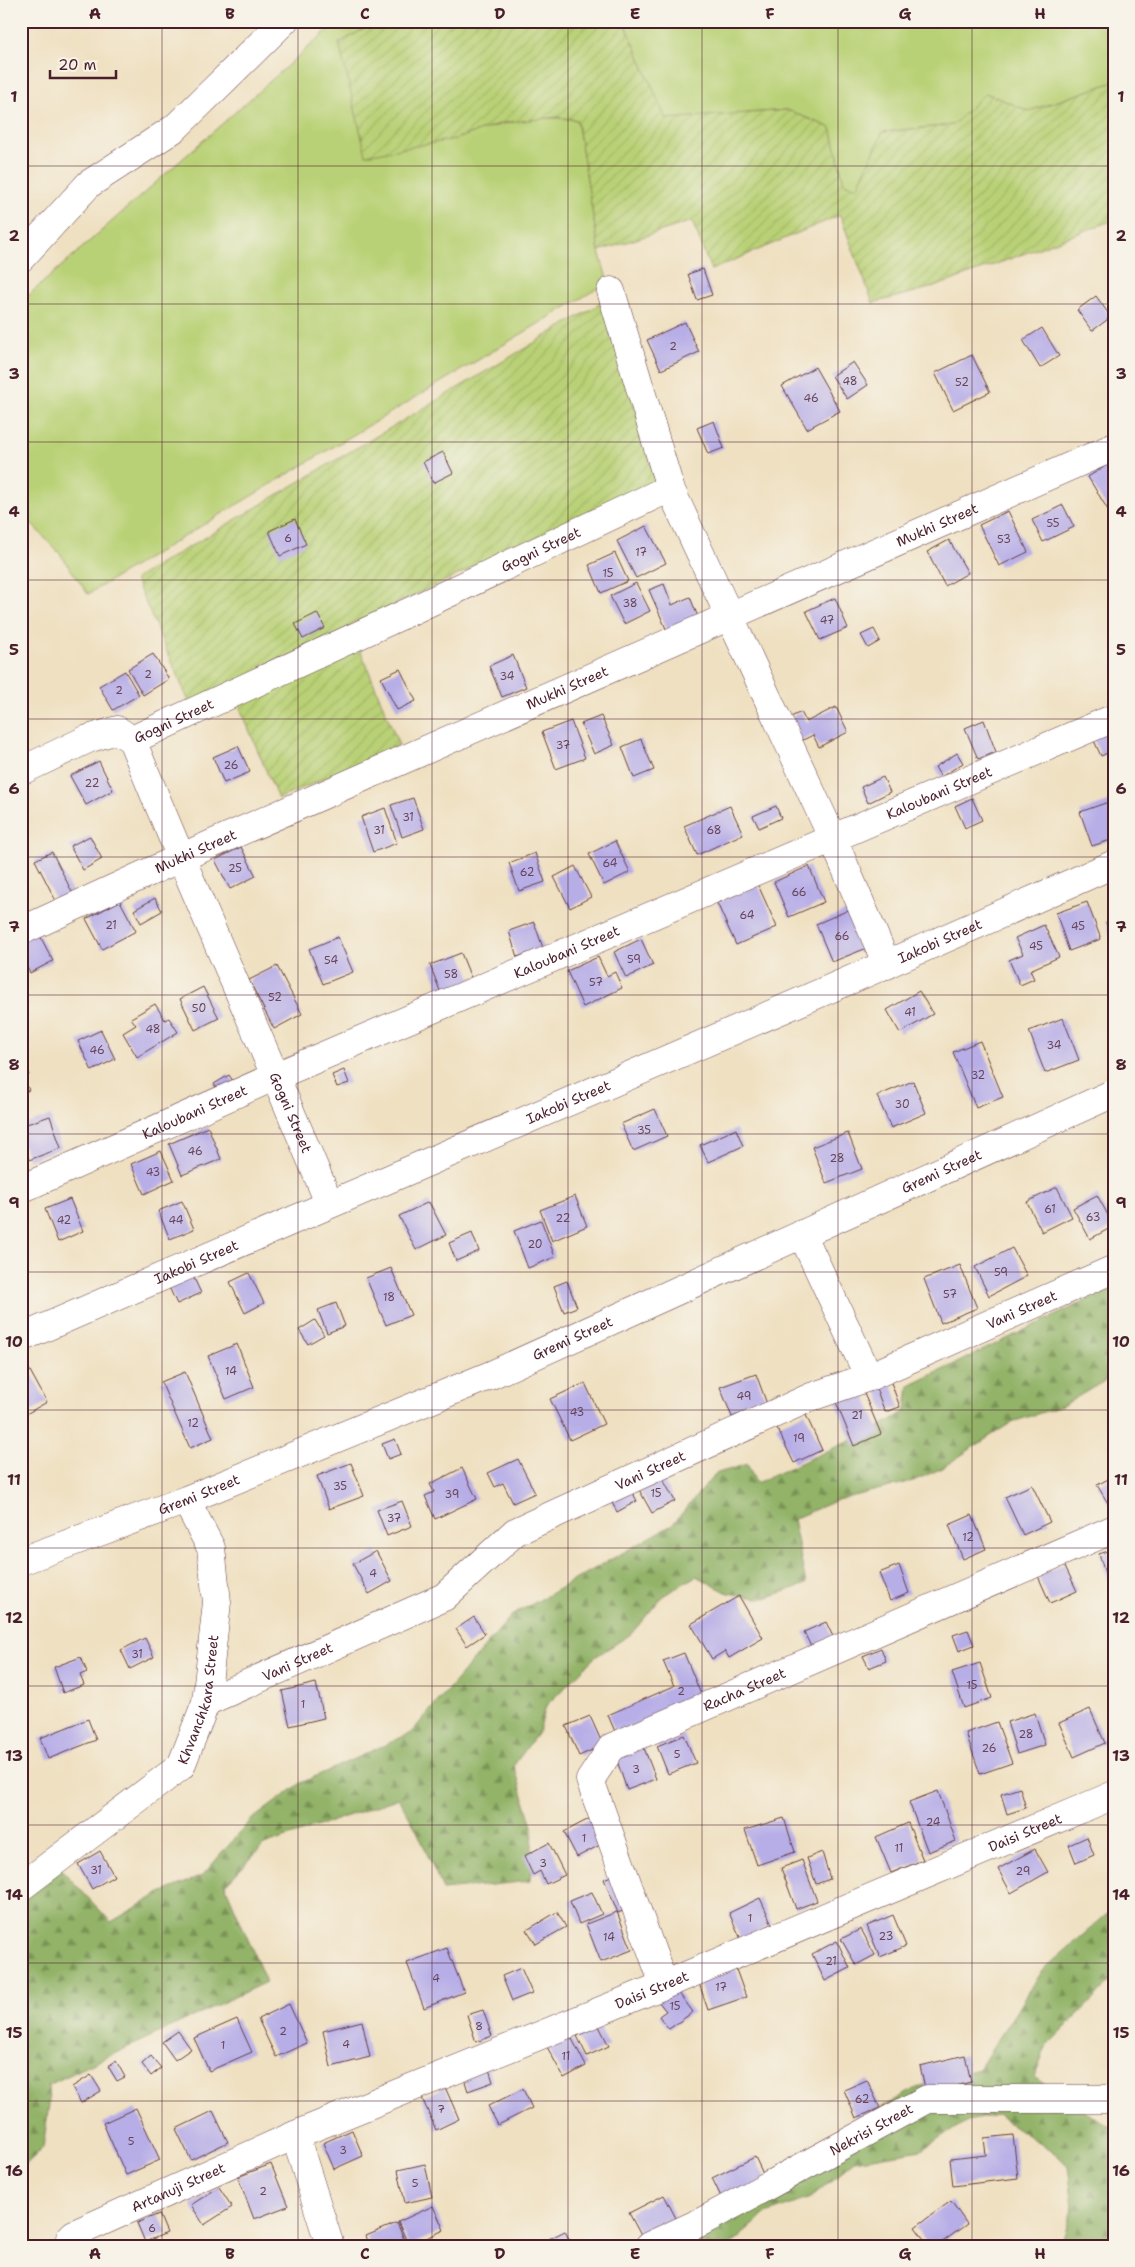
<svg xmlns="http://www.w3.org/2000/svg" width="1135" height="2267" viewBox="0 0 1135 2267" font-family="'Shantell Sans',sans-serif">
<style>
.grass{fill:#b9d176;stroke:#827850}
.forest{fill:url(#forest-firs);stroke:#6e6949}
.garden{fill:url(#garden-furrows);stroke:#827850}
.building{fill:#b7aee7}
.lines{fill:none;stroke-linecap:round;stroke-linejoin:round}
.minor-casing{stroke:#633c42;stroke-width:29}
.minor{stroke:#fff;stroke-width:28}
.grid{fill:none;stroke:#4a1f2b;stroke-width:1;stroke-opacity:0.55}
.labels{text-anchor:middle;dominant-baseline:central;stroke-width:5;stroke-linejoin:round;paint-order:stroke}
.number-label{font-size:11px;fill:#65435a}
.street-label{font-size:14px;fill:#4a1f2b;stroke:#f7f3e8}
.neatline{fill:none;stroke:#4a1f2b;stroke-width:2}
.grid-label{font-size:16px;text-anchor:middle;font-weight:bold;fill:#4a1f2b}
</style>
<defs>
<pattern id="forest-firs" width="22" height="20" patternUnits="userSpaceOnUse" patternTransform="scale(1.25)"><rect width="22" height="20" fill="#92b367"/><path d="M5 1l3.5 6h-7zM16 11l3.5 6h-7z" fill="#799155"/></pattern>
<pattern id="garden-furrows" width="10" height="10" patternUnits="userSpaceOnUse" patternTransform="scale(1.25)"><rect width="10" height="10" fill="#b9d176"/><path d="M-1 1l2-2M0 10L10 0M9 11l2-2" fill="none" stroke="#a1b366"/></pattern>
</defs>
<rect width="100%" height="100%" fill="#f7f3e8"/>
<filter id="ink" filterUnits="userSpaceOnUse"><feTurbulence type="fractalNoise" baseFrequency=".02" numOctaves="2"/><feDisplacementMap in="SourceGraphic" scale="10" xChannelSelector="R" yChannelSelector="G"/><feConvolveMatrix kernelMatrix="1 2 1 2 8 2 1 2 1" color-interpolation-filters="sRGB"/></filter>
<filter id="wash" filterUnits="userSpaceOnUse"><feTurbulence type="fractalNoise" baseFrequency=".0096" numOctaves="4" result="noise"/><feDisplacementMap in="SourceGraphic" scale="20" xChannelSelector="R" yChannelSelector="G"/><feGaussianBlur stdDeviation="1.12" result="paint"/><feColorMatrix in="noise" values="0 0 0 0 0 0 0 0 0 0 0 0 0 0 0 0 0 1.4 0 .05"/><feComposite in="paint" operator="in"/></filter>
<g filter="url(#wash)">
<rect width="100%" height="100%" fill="#efe0c1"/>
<path class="grass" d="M338,21H378L340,43L455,139C495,125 534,113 577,120L599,251L608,282L88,594L61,555L21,513V404L24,400L21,387V302Z
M624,21H1114V82L1029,111L985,93L953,125L883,132L857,188L844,183L831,128L787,110L666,120Z"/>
<path class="forest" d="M1114,1287V1335L1106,1345V1380L1062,1406L1012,1422L940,1469L913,1481L837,1500L793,1519L806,1584L762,1599L728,1593L696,1576L663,1596L631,1634L595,1657L546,1706L539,1731L514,1765L533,1830L530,1881L443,1890L418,1833L399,1798L264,1845L225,1885L266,1982L48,2085L49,2104L43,2148L21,2169V1896L59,1867L111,1922L161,1893L202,1876L250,1821L301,1783L411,1733L511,1616L672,1525L715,1474L747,1464L756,1483L878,1428L906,1411L909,1386Z
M1114,1908V1978L1046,2047L1034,2077L1086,2113L1114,2127V2242L1112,2240L1106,2246H1061L1073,2206L1068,2166L1056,2154L997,2115L967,2121L921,2150L854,2161L810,2198L766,2214L729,2246H671L844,2128L926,2083L979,2069L1043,1970Z"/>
<path class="garden" d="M378,21H624L666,119L787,110L831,128L844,183L857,188L883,132L953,125L985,93L1029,111L1114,82V220L937,286L873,303L840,215L711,270L692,221L599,251L577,120L558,117L502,123L455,139L366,155L339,43Z
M605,301L656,483L350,625L399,745L278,799L230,684L190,704L135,579Z"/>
<g id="blocks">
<path class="building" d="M703,269L712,295L697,300L688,274Z
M1096,296L1111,317L1092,331L1077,310Z
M685,322L699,352L661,370L647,340Z
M1042,328L1059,356L1040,368L1023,340Z
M972,355L990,392L953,410L935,373Z
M853,362L868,385L847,399L832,376Z
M815,367L840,411L807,429L782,386Z
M714,421L724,448L708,454L697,428Z
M443,452L453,473L433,483L423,462Z
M1110,463L1114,469V506L1108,510L1088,477Z
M1063,505L1074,527L1043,542L1032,520Z
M1008,511L1028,552L999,566L979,525Z
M295,519L306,544L280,556L269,531Z
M646,526L666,563L636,578L617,541Z
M949,540L968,573L945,586L927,552Z
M615,553L628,581L601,593L589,565Z
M636,583L650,611L624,624L610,596Z
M664,584L672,605L690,597L698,617L667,631L649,590Z
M835,598L848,628L820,640L806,611Z
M317,613L325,628L303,639L295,624Z
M874,629L880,641L868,648L861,635Z
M153,654L169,679L143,695L128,669Z
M513,655L526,687L502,697L489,666Z
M400,669L416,701L397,710L381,678Z
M125,671L139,695L113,710L99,686Z
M836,707L848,732L819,747L813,735L801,741L789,718L801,712L806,722Z
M601,716L614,745L594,754L581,724Z
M984,720L996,752L978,759L965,728Z
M571,721L585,758L556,769L542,732Z
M1114,732V750L1101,756L1091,734Z
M641,739L654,770L634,778L622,747Z
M238,746L250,772L224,783L213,757Z
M957,753L963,763L941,777L935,767Z
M99,761L113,790L86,805L70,776Z
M883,777L890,792L868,803L861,787Z
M413,798L424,829L402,837L391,805Z
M972,798L982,820L965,828L955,806Z
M1114,800V839L1092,846L1080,812Z
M730,806L743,834L697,855L684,826Z
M776,806L781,818L759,828L753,816Z
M385,808L397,843L373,852L361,817Z
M90,836L102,859L83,870L70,846Z
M615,841L630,872L604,885L589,854Z
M241,847L256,876L230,889L215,860Z
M52,852L75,898L59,907L35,860Z
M535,853L545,882L519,891L509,863Z
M575,866L591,897L570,908L554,877Z
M809,866L824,902L789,917L774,882Z
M758,885L777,927L736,945L717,903Z
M155,898L162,911L141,923L134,910Z
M120,901L136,931L102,949L86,919Z
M1087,902L1101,939L1069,951L1056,913Z
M851,909L867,948L832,962L816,924Z
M1114,919V943L1113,944L1106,922Z
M534,922L543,948L517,957L509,931Z
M1044,925L1059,957L1030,970L1034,979L1020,985L1009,960L1023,954L1015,938Z
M37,930L53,961L30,973L21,956V939Z
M338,937L353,972L323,984L309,949Z
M641,939L653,965L626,978L614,952Z
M461,953L473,983L442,996L430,965Z
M598,957L607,976L615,972L622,988L583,1007L567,971Z
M277,966L302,1014L274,1029L249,980Z
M203,987L219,1018L195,1030L180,999Z
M919,991L933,1014L900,1033L887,1010Z
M155,1004L165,1020L169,1018L178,1032L137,1057L123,1033L136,1025L131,1018Z
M1063,1018L1079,1060L1045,1073L1029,1031Z
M101,1030L115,1059L92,1071L78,1041Z
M980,1041L1003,1097L976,1108L953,1052Z
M21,1062L29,1075L23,1079L29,1090L21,1094Z
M344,1070L349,1083L337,1087L332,1075Z
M229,1075L237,1087L222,1096L214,1084Z
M913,1081L926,1113L891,1128L877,1096Z
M655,1109L667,1136L633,1151L621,1124Z
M50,1116L61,1148L29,1160L21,1139V1126Z
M208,1127L221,1159L182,1175L169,1144Z
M736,1129L743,1146L708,1162L700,1145Z
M848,1133L862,1169L826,1183L812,1147Z
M161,1151L174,1180L144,1194L131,1164Z
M1057,1187L1072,1217L1042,1232L1027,1202Z
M1097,1195L1114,1226L1090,1239L1073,1208Z
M575,1196L587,1226L552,1241L540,1210Z
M70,1199L83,1231L58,1242L45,1209Z
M182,1201L194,1229L170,1239L158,1211Z
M429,1202L446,1235L416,1250L399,1216Z
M541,1220L555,1257L528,1268L514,1231Z
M472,1233L479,1251L456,1261L449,1243Z
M1012,1248L1027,1276L989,1296L975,1267Z
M960,1265L977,1308L941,1323L924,1279Z
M391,1268L411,1315L386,1325L366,1278Z
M249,1273L264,1303L245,1313L230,1282Z
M192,1274L201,1293L177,1304L168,1285Z
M567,1281L577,1307L564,1312L554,1286Z
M336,1303L345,1326L327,1333L318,1310Z
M315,1320L324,1335L308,1344L299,1330Z
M237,1344L254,1387L226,1399L208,1356Z
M29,1369L47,1402L21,1417V1373Z
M185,1372L213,1438L190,1448L161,1382Z
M756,1374L767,1404L732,1417L720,1387Z
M889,1377L900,1407L885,1412L874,1383Z
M585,1383L604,1424L570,1440L550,1399Z
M860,1384L881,1434L854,1446L833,1395Z
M805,1413L822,1450L794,1463L776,1426Z
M395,1439L401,1454L388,1459L382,1444Z
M518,1459L535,1493L513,1503L503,1483L495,1487L488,1473Z
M351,1463L364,1496L329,1509L317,1476Z
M462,1468L477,1499L435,1519L425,1496L434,1492L430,1484Z
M660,1474L675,1501L652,1513L637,1486Z
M1114,1476V1503L1109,1505L1097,1485Z
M628,1484L637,1501L617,1512L608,1495Z
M1032,1485L1050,1522L1023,1535L1005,1497Z
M402,1501L412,1526L387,1536L377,1510Z
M972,1515L986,1549L963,1559L949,1525Z
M1114,1549V1588L1110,1589L1099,1554Z
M376,1551L392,1581L369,1594L353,1564Z
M1064,1564L1077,1591L1050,1603L1038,1576Z
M899,1565L909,1593L890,1601L879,1573Z
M739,1596L763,1638L729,1658L725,1651L712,1659L691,1624Z
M474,1617L485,1634L467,1646L456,1629Z
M826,1622L837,1645L815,1655L804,1632Z
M968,1630L974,1645L959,1651L953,1635Z
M145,1638L154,1657L130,1669L121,1650Z
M881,1648L886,1661L869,1668L863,1656Z
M684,1653L702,1697L616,1734L608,1715L674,1686L663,1661Z
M81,1657L87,1672L80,1675L84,1685L63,1693L54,1667Z
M980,1663L992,1698L964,1708L952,1672Z
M316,1683L324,1718L290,1726L282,1691Z
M1090,1709L1105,1743L1074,1757L1059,1723Z
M1035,1713L1045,1745L1017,1754L1007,1722Z
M590,1716L603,1745L579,1756L566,1726Z
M88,1719L96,1740L48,1759L40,1738Z
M997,1722L1012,1763L980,1774L966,1733Z
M684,1735L696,1763L668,1774L657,1746Z
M644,1748L656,1779L627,1790L616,1758Z
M1020,1788L1026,1808L1007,1814L1001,1794Z
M938,1791L956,1841L928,1852L909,1802Z
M591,1818L604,1843L577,1857L564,1832Z
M784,1818L795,1852L757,1865L745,1830Z
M908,1823L923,1860L891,1873L876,1837Z
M1087,1837L1094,1855L1076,1863L1069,1845Z
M549,1843L565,1875L546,1884L540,1871L533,1875L524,1856Z
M1035,1849L1048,1872L1011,1893L998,1869Z
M100,1851L114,1876L92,1889L78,1864Z
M822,1852L830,1879L816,1884L807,1858Z
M802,1860L817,1901L796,1909L781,1868Z
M618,1873L632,1907L618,1913L604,1879Z
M592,1892L602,1914L579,1924L570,1901Z
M760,1898L772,1924L741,1939L729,1913Z
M557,1912L566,1927L536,1944L527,1930Z
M617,1912L632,1950L601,1962L586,1924Z
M893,1915L906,1946L880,1957L867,1926Z
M861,1929L875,1955L856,1965L841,1939Z
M837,1941L850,1968L825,1981L812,1954Z
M447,1948L464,1992L424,2008L407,1963Z
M734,1964L746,1997L708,2010L697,1977Z
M521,1968L532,1993L512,2001L502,1976Z
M675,1988L693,2012L669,2029L659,2016L666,2011L658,2001Z
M289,2004L307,2043L276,2057L258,2019Z
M483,2010L492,2036L476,2042L467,2015Z
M237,2019L252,2052L209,2071L194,2038Z
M362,2021L370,2057L331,2067L323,2031Z
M599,2026L609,2046L587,2056L577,2036Z
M178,2031L191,2049L175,2060L162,2042Z
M569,2033L586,2066L564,2078L546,2045Z
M965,2055L971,2082L926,2093L920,2066Z
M151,2056L161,2068L151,2076L142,2064Z
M116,2061L125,2077L117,2081L108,2066Z
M488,2066L493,2082L468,2091L463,2075Z
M91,2075L101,2091L81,2103L72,2087Z
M867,2080L880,2108L856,2118L844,2090Z
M445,2087L459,2119L436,2130L422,2098Z
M523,2089L532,2108L498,2125L488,2106Z
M136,2108L160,2160L126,2175L103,2123Z
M213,2111L228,2142L191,2160L176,2129Z
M352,2130L363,2156L334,2169L323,2143Z
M1013,2135L1018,2178L953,2186L950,2159L986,2155L984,2138Z
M755,2157L766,2180L723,2201L712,2178Z
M271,2164L288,2206L254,2219L238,2177Z
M425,2164L432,2197L405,2203L398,2170Z
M219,2187L232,2207L204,2225L191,2205Z
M664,2195L678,2222L644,2241L629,2213Z
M951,2201L967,2224L937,2246H929L915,2227Z
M433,2206L444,2230L409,2246L398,2222Z
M159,2214L167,2233L145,2242L137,2223Z
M397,2223L407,2246H370L366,2236Z
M565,2231L572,2246H535Z"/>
</g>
</g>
<g filter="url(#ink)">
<use href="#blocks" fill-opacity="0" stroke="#633c42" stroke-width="1"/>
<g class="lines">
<defs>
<g id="minor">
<path d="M21,258L89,184L175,128L284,21"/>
<path d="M611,291L670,488L833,839L887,965"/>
<path id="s1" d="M132,740L413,610L670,488"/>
<path id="s2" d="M132,740C195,896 265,1048 329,1203"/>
<path d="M21,771L88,739L117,730L132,740"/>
<path id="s3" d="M21,931L180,858L1114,447"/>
<path id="s4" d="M21,1189L276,1076L1114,718"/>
<path d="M802,1234L869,1377"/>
<path id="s5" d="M21,1338C385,1179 751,1026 1114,864"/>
<path id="s6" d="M21,1561L186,1500L491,1375L1114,1093"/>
<path id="s7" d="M206,1702L444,1597L515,1532L811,1397L869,1377L1114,1269"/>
<path id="s8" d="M21,1887L181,1766L206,1702L217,1602L211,1548L186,1500"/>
<path id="s9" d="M664,1985L590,1780L612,1747L1114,1529"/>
<path d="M295,2135L330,2246"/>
<path id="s10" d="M70,2246V2238L74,2234L295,2135L664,1985L1114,1795"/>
<path id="s11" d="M649,2246L703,2221L927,2099H1114"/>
</g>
</defs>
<use href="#minor" class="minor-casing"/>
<use href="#minor" class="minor"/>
</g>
</g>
<path class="grid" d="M162,21V2246M298,21V2246M432,21V2246M568,21V2246M702,21V2246M838,21V2246M972,21V2246M21,166H1114M21,304H1114M21,442H1114M21,580H1114M21,719H1114M21,857H1114M21,995H1114M21,1134H1114M21,1272H1114M21,1410H1114M21,1548H1114M21,1686H1114M21,1825H1114M21,1963H1114M21,2101H1114"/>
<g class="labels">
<g class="number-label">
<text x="673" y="346">2</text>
<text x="850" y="381">48</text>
<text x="962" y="382">52</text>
<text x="811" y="398">46</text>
<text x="1053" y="523">55</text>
<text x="288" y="538">6</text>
<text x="1004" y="539">53</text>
<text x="641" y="552">17</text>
<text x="608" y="573">15</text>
<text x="630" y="603">38</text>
<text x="827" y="620">47</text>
<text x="148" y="674">2</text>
<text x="507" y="676">34</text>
<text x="119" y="690">2</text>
<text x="563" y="745">37</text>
<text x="231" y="765">26</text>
<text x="92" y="783">22</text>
<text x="408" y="817">31</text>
<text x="379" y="830">31</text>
<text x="714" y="830">68</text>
<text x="610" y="863">64</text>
<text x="235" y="868">25</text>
<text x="527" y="872">62</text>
<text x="799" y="892">66</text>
<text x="747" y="915">64</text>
<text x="111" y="925">21</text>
<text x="1078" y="926">45</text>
<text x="842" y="936">66</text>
<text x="1036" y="946">45</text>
<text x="634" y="959">59</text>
<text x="331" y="960">54</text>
<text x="451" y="974">58</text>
<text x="596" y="982">57</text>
<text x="275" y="997">52</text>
<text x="199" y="1008">50</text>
<text x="910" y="1012">41</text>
<text x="153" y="1029">48</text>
<text x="1054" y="1045">34</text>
<text x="97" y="1050">46</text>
<text x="978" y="1075">32</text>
<text x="902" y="1104">30</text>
<text x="644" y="1130">35</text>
<text x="195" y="1151">46</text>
<text x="837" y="1158">28</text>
<text x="153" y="1172">43</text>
<text x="1050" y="1209">61</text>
<text x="1093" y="1217">63</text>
<text x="563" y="1218">22</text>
<text x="64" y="1220">42</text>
<text x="176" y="1220">44</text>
<text x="535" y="1244">20</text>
<text x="1001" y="1272">59</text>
<text x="950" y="1294">57</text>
<text x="389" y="1297">18</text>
<text x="231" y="1371">14</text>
<text x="744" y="1396">49</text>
<text x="577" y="1412">43</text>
<text x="857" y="1415">21</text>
<text x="193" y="1423">12</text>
<text x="799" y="1438">19</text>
<text x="340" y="1486">35</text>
<text x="656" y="1493">15</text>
<text x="452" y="1494">39</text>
<text x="394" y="1518">37</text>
<text x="968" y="1537">12</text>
<text x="373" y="1573">4</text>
<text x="137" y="1654">31</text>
<text x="972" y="1685">15</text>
<text x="681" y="1691">2</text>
<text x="303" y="1704">1</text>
<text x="1026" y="1734">28</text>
<text x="989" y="1748">26</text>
<text x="677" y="1754">5</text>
<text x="636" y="1769">3</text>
<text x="933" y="1822">24</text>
<text x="584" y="1838">1</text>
<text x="899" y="1848">11</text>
<text x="543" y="1863">3</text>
<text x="96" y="1870">31</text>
<text x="1023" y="1871">29</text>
<text x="750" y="1918">1</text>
<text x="886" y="1936">23</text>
<text x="609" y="1937">14</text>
<text x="831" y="1961">21</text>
<text x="436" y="1978">4</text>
<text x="721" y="1987">17</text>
<text x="675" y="2006">15</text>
<text x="479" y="2026">8</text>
<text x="283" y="2031">2</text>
<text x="346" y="2044">4</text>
<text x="223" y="2045">1</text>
<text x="566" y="2056">11</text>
<text x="862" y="2099">62</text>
<text x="441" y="2109">7</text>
<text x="131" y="2141">5</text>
<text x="343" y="2150">3</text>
<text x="415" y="2183">5</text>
<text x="263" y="2191">2</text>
<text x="152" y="2228">6</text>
</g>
<g class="street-label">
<text stroke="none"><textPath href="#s3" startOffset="1002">Mukhi Street</textPath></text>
<text stroke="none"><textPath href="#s1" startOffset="451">Gogni Street</textPath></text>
<text stroke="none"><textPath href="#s3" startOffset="598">Mukhi Street</textPath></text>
<text stroke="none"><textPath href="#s1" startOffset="46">Gogni Street</textPath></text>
<text stroke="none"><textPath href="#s4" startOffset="1000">Kaloubani Street</textPath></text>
<text stroke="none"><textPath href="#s3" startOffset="192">Mukhi Street</textPath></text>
<text stroke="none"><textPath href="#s5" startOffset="1001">Iakobi Street</textPath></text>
<text stroke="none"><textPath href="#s4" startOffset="595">Kaloubani Street</textPath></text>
<text stroke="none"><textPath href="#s5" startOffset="596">Iakobi Street</textPath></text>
<text stroke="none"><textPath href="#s4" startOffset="190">Kaloubani Street</textPath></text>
<text stroke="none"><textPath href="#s2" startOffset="405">Gogni Street</textPath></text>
<text stroke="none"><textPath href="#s6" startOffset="1000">Gremi Street</textPath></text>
<text stroke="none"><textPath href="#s5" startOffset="191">Iakobi Street</textPath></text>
<text stroke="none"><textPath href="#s7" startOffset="910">Vani Street</textPath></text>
<text stroke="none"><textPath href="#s6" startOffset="595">Gremi Street</textPath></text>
<text stroke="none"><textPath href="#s7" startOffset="505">Vani Street</textPath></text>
<text stroke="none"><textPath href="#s6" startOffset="190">Gremi Street</textPath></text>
<text stroke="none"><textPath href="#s7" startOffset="100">Vani Street</textPath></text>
<text stroke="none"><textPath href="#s9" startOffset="402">Racha Street</textPath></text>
<text stroke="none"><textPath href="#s8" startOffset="270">Khvanchkara Street</textPath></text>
<text stroke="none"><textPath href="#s10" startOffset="1046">Daisi Street</textPath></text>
<text stroke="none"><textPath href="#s10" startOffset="641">Daisi Street</textPath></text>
<text stroke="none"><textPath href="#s11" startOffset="251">Nekrisi Street</textPath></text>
<text stroke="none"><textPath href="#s10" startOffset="128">Artanuji Street</textPath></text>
</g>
</g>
<rect width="1135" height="2267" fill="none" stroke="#f7f3e8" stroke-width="55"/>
<path d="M50 70v8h66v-8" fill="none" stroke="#4a1f2b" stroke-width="2.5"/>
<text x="58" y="70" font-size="15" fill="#4a1f2b" stroke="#f7f3e8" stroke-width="4" paint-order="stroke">20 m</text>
<rect x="28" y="28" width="1080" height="2212" class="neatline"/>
<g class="grid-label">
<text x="95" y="19">A</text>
<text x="230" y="19">B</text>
<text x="365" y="19">C</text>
<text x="500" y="19">D</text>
<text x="635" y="19">E</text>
<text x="770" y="19">F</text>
<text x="905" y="19">G</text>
<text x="1040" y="19">H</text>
<text x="14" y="102">1</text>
<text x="1121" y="102">1</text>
<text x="14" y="241">2</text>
<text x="1121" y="241">2</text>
<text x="14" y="379">3</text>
<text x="1121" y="379">3</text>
<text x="14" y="517">4</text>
<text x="1121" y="517">4</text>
<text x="14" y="655">5</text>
<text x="1121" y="655">5</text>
<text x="14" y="794">6</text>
<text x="1121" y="794">6</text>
<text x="14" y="932">7</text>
<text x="1121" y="932">7</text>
<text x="14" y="1070">8</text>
<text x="1121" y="1070">8</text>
<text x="14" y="1208">9</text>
<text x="1121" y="1208">9</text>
<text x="14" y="1347">10</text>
<text x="1121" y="1347">10</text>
<text x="14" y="1485">11</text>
<text x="1121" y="1485">11</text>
<text x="14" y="1623">12</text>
<text x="1121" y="1623">12</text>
<text x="14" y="1761">13</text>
<text x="1121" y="1761">13</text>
<text x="14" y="1900">14</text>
<text x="1121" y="1900">14</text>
<text x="14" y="2038">15</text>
<text x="1121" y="2038">15</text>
<text x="14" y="2176">16</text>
<text x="1121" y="2176">16</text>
<text x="95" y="2259">A</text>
<text x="230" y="2259">B</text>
<text x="365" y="2259">C</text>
<text x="500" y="2259">D</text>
<text x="635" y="2259">E</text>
<text x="770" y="2259">F</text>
<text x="905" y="2259">G</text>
<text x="1040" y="2259">H</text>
</g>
</svg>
